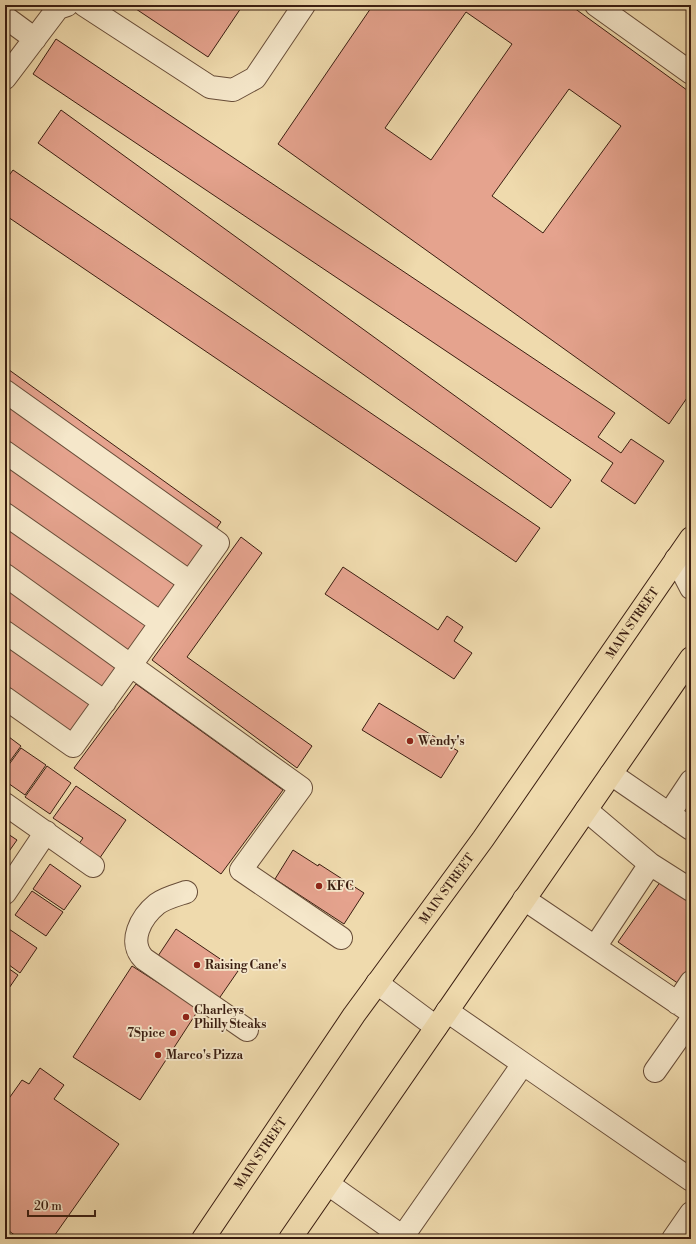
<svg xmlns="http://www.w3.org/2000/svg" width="696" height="1244" viewBox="0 0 696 1244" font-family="'Libre Bodoni',serif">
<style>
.building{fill:#e5a38e;stroke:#3b1e11;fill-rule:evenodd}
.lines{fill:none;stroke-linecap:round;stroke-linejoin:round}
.minor-casing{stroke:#684d38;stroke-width:24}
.major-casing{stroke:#3b1e11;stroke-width:24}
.minor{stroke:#f5e7ca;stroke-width:22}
.major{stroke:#efdaad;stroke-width:22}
.poi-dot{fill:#8f2418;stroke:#f5e7ca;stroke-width:1.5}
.labels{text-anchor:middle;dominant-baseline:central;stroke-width:3.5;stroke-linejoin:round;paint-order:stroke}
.street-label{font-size:12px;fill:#3b1e11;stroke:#f5e7ca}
.poi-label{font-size:12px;font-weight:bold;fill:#3b1e11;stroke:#f5e7ca;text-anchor:start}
</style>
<rect width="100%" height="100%" fill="#efdaad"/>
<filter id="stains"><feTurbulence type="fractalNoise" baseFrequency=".005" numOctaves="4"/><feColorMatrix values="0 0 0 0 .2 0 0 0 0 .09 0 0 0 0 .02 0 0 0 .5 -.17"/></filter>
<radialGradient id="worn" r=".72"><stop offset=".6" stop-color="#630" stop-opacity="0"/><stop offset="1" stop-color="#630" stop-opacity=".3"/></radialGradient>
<path class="building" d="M130,5H243L208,57Z
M373,5H570L691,93V392L669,424L278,144ZM466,12L512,44L431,160L385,128ZM569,89L621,126L543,233L492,196Z
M56,39L615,413L598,437L621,453L631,439L664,461L635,504L601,481L613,463L33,74Z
M61,110L571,480L551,508L38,143Z
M13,170L540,528L516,562L5,215V181Z
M5,367L221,522L214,532L5,383Z
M5,402L209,548L190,575L5,443Z
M5,462L175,585L156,611L5,502Z
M5,523L147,624L128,650L5,562Z
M241,537L262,553L187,657L312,746L297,768L152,660Z
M343,567L438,630L447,616L463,627L454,641L472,653L454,679L325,594Z
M5,584L119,665L99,691L5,624Z
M5,643L91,705L71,733L5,686Z
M136,684L283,790L221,874L74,768Z
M379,703L458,751L441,778L362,730Z
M5,734L21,746L5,768Z
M21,748L46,765L25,795L5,781V770Z
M47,766L71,783L50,814L25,797Z
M76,786L126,820L97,862L76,848L83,838L53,818Z
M5,832L17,840L5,857Z
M293,850L318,866L319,864L364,893L344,924L275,879Z
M50,864L81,886L64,910L33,889Z
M663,878L691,897V966L679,984L618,942Z
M32,891L63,912L46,936L15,915Z
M6,927L37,948L20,973L5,962Z
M176,929L238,971L218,1000L156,959Z
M5,966L18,975L5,994Z
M132,966L199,1009L140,1100L73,1057Z
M40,1068L64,1085L54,1099L119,1144L52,1239H20L5,1228V1104L22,1080L29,1084Z"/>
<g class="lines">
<defs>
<path id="minor" d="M84,5L210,87L233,90L255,78L304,5
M596,5L691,73
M5,17L35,39
M5,78L58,8L67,5
M5,391L218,543L73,746L5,698
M5,452L190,582
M5,514L161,623
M676,559L691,588
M5,575L301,788L241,870L341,938
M5,632L105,702
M611,774L691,829
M5,804L93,866
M586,810L650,864L595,947
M669,814L691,781
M650,864L691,890
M186,892C177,895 165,898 157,904C141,917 127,942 144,959L247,1030
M5,893L46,832
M524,899L691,1012
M377,983L436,1027
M677,1003L691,982
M447,1011L691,1180
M655,1071L691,1020
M328,1184L406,1239
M401,1239L523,1064
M673,1239L691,1213"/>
<g id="major">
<path id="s1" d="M203,1239L354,1015L483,839L691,538"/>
<path d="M290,1239L691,658"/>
</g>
</defs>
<use href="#minor" class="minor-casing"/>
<use href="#major" class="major-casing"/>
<use href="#minor" class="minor"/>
<use href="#major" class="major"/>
</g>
<g class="poi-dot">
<circle cx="410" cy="741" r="4"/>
<circle cx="319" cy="886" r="4"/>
<circle cx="197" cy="965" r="4"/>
<circle cx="186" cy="1017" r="4"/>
<circle cx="173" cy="1033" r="4"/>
<circle cx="158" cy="1055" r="4"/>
</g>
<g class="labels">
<g class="street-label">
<text stroke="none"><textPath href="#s1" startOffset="751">MAIN STREET</textPath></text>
<text stroke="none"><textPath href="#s1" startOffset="427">MAIN STREET</textPath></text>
<text stroke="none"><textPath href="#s1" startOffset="103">MAIN STREET</textPath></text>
</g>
<g class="poi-label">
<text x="418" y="741">Wendy's</text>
<text x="327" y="886">KFC</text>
<text x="205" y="965">Raising Cane's</text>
<text x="194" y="1010">Charleys<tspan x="194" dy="14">Philly Steaks</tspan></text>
<text x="165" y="1033" text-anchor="end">7Spice</text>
<text x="166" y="1055">Marco's Pizza</text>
</g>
</g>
<rect width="696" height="1244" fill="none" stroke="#efdaad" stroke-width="20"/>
<rect x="6" y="6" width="684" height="1232" fill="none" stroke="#3b1e11" stroke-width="2"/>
<rect x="10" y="10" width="676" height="1224" fill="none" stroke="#3b1e11"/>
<path d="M28 1210v6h67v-6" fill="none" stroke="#3b1e11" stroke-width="2"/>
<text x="34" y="1210" font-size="12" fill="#3b1e11" stroke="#f5e7ca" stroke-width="3" paint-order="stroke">20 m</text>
<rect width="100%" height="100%" filter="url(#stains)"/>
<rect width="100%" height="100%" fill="url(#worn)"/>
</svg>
